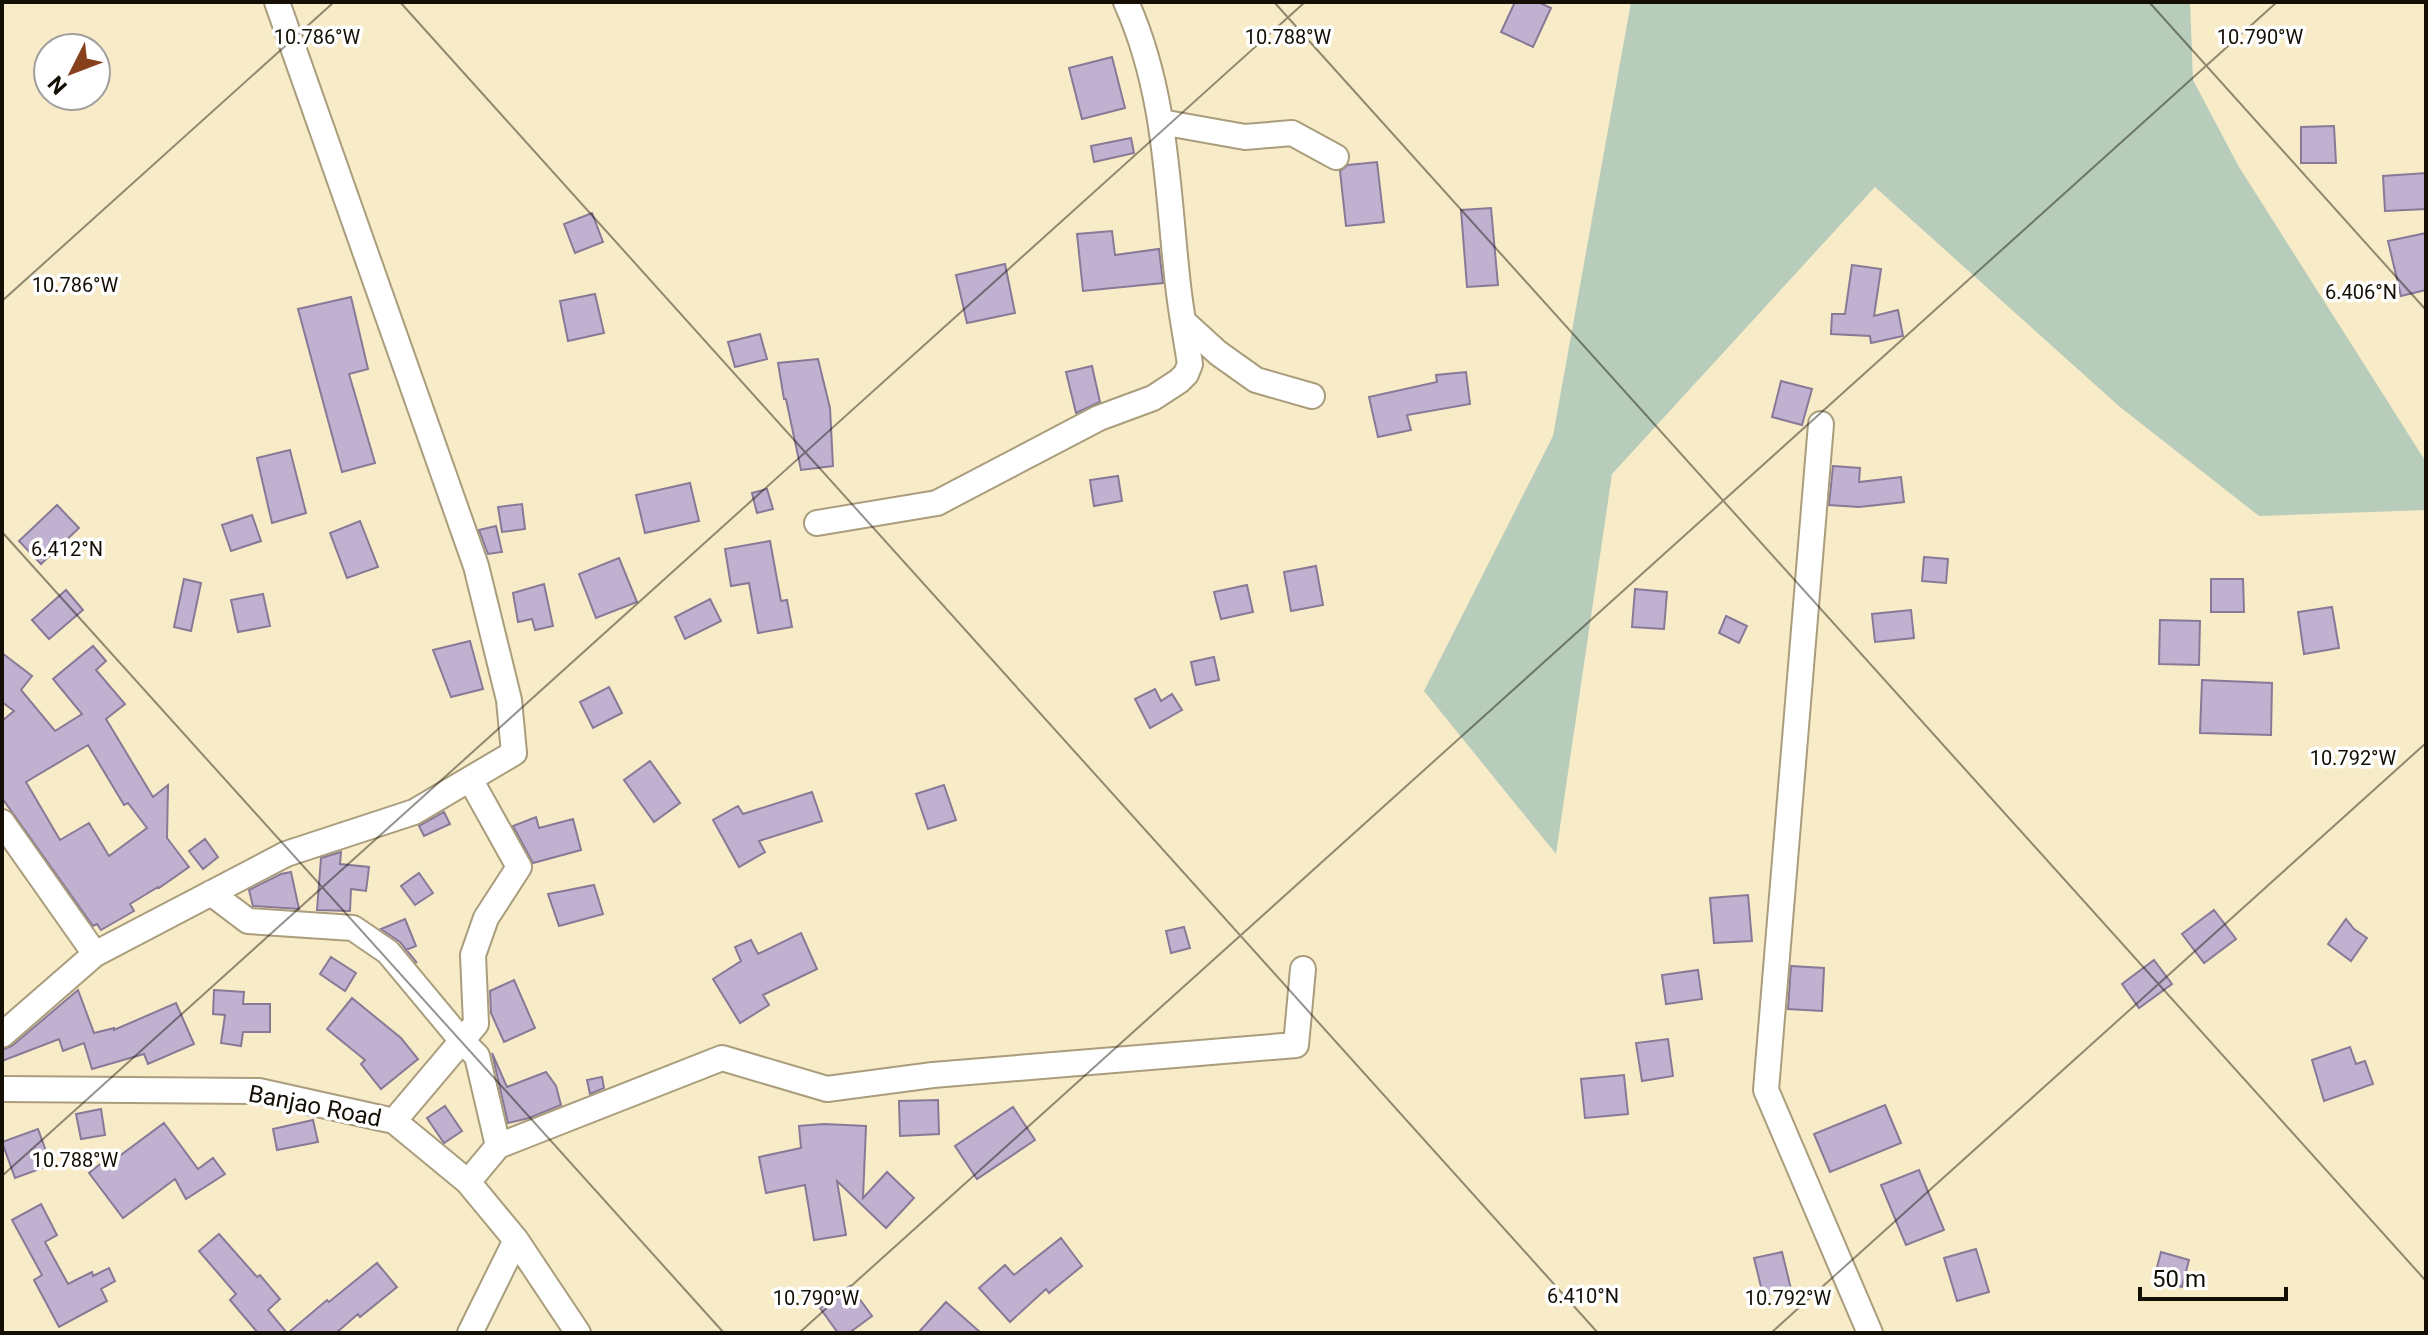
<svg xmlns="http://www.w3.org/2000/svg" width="2428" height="1335" viewBox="0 0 2428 1335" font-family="Roboto,sans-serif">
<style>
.green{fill:#b7ccba}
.building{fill:#c1b1d1;stroke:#887997;stroke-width:2;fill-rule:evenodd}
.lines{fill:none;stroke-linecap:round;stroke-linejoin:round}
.minor-casing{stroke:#a99d7c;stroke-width:28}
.minor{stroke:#fff;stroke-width:24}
.ticks{fill:none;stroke:#140f04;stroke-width:2;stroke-opacity:0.45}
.labels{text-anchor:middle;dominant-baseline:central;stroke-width:7;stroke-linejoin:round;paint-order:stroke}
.street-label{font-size:24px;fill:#140f04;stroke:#fff}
.ticks-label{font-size:20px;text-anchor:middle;fill:#140f04;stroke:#fff;stroke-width:7;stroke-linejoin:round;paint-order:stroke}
</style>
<rect width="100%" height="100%" fill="#f8ebc8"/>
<path class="green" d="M1631,2H2190L2193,80L2239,167L2426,462V510L2259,516L2120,407L1875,187L1612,474L1556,854L1424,691L1553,436Z"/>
<path class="building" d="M1515,2H1538L1551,8L1533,47L1501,32Z
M1112,57L1125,108L1082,119L1069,68Z
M2334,126L2336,163H2301V127Z
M1131,138L1134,153L1094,162L1091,146Z
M1377,162L1384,222L1346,226L1340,171L1348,165Z
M2426,173V209L2385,211L2383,176Z
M1491,208L1498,285L1467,287L1461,210Z
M592,213L603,242L575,253L564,224Z
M1112,231L1115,255L1159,249L1163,283L1083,291L1077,234Z
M2426,233V290L2401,296L2388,241Z
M1005,264L1015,313L967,323L956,275Z
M1852,265L1881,269L1874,316L1898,310L1903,336L1871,343L1870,336L1831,334L1832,314H1845Z
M595,294L604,333L568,341L560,301Z
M351,297L368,369L349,374L375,463L342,472L298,309Z
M760,334L767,359L735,367L728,342Z
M818,359L830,408L833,466L801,470L786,399H784L778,363Z
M1092,366L1100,402L1076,413L1066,372Z
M1466,372L1470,404L1407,415L1411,430L1378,437L1369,397L1437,382L1436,375Z
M1781,381L1812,389L1802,425L1772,417Z
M290,450L306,513L272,523L257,458Z
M1833,466L1860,468L1859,482L1901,477L1904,502L1859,507L1829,505Z
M1118,476L1122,501L1094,506L1090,480Z
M690,483L699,521L645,533L636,495Z
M767,489L773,509L757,513L752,493Z
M522,504L525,529L502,532L498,507Z
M57,505L79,528L41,564L19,541Z
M252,515L261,541L231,551L222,525Z
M360,521L378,567L347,578L330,533Z
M496,526L502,552L488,554L479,530Z
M770,541L781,601L787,600L792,627L758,633L749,583L731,586L725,549Z
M1924,557L1948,559L1946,583L1922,581Z
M619,558L637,602L596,618L579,574Z
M1316,566L1323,605L1291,611L1284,572Z
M184,579L201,583L191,631L174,627Z
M2211,579H2243L2244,612H2211Z
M544,584L553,626L535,630L532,619L518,622L513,593Z
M1247,585L1253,612L1221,619L1214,592Z
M1635,589L1667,592L1664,629L1632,627Z
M66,590L83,610L49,639L32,620Z
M263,594L270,626L238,632L231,600Z
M710,599L721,621L685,639L675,617Z
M2332,607L2339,648L2304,654L2298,612Z
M1911,610L1914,638L1875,642L1872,614Z
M1726,616L1747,626L1739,643L1719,633Z
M2160,620L2200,621L2199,665L2159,664Z
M470,641L483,689L451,697L433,650Z
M93,646L106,661L96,670L125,704L106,719L153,797L168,785L167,838L189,867L159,888L158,887L130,904L134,911L101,930L97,924L93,926L2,798V721L14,711L2,702V653L32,676L21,690L55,731L82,714L53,679ZM88,745L124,805L128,803L147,828L109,856L89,823L60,840L26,782Z
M1214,657L1219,680L1196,685L1191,662Z
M2202,680L2272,683L2271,735L2200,733Z
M609,687L622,713L593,728L580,702Z
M1155,689L1161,701L1172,694L1182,710L1150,728L1135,699Z
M650,761L680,803L654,822L624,780Z
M944,785L956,820L928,829L916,794Z
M812,792L822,821L759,841L765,852L739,867L713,820L738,806L743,814Z
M444,812L450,824L424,836L419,826Z
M536,817L539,828L573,819L581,850L533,863L513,826Z
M205,839L218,857L203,869L189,851Z
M341,852L340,864L369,867L366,891L351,889L350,911L317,910L321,858Z
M291,872L299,909L253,906L249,890L281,874Z
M419,873L433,893L415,905L401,886Z
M594,885L603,914L559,926L548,894Z
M1748,895L1752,941L1714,943L1710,898Z
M2214,910L2236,939L2204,963L2182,934Z
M405,919L416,946L406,950L417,963L400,942L381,929Z
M2346,919L2354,929L2367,938L2351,961L2328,944Z
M1184,927L1190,948L1171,953L1166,931Z
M801,933L817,969L763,995L769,1005L740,1023L713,979L741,961L735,947L751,940L758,954Z
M331,957L356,973L345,991L320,974Z
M2154,960L2172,984L2139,1008L2122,984Z
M1791,966L1824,968L1822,1011L1788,1009Z
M1698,970L1702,999L1666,1004L1662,975Z
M514,980L535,1028L504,1042L491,1013L490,991Z
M78,990L94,1033L114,1028V1030L176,1003L194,1044L148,1064L144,1054L92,1069L84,1043L63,1051L59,1039L2,1061V1050L12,1046Z
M214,990L244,992L243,1004H270V1032H243L241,1046L221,1043L225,1015L213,1014Z
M352,998L401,1038L418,1059L381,1089L361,1064L365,1060L327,1029Z
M1668,1039L1673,1076L1642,1081L1636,1043Z
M2350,1047L2356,1064L2365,1061L2373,1084L2324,1101L2312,1060Z
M492,1053L507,1087L546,1072L556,1086L561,1105L529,1118L508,1123Z
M1624,1075L1628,1114L1585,1118L1581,1079Z
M602,1077L604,1088L590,1094L587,1080Z
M938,1100L939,1134L900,1136L899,1101Z
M1885,1105L1901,1143L1830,1172L1814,1134Z
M445,1106L462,1131L444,1143L427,1118Z
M1013,1107L1035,1140L977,1179L955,1146Z
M101,1109L105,1135L81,1139L76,1114Z
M313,1120L318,1142L277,1150L273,1129Z
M164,1123L198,1169L213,1158L225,1174L186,1199L175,1179L123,1218L89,1173L109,1157L110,1163Z
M824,1124L866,1126L863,1198L887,1172L914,1198L886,1228L837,1181L846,1235L814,1240L805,1185L766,1193L759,1157L801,1148L799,1126Z
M38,1129L51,1165L15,1178L2,1142Z
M1919,1170L1944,1230L1906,1245L1881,1185Z
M41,1204L57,1235L45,1242L68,1284L92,1272L93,1276L109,1268L115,1281L101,1289L107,1301L59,1327L34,1280L42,1275L12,1220Z
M219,1234L257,1277L260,1275L280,1299L268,1310L287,1333H258L230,1300L236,1294L199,1251Z
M1061,1238L1082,1266L1049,1293L1046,1289L1010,1322L979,1288L1005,1265L1014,1275Z
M1976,1249L1989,1292L1957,1301L1944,1258Z
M1782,1252L1791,1289L1763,1295L1754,1258Z
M2161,1252L2189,1260L2182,1287L2154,1279Z
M377,1263L397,1287L360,1317L358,1314L336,1333H288L327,1300L329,1302Z
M850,1286L872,1316L849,1333H838L820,1308Z
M946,1302L981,1333H918Z"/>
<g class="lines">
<defs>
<path id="minor" d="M1161,122L1245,137L1292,133L1336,157
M1183,321L1218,353L1256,380L1312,396
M1821,424L1766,1090L1870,1333
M817,523L937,503L1099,418L1153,398L1179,381L1186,374L1190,364C1186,338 1181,312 1178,285C1167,188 1167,93 1126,2
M2,822L95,954
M211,893L248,921L353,928L388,952L462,1041L477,1056L498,1146
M2,1035L95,954L286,854L414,812L514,753L509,700L476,566L277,2
M2,1089L259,1091L394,1121L468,1182L516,1240L578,1333
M394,1121L476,1024L473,955L486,918L519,867L470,779
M468,1182L498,1146L722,1058L827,1089L933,1075L1296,1045L1303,969
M470,1333L516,1240"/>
</defs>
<use href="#minor" class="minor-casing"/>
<use href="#minor" class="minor"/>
</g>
<path class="ticks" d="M400,2L1598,1333M1274,2L2426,1281M2149,2L2426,310M2,301L334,2M2,532L724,1333M2,1176L1305,2M799,1333L2277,2M1771,1333L2426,743"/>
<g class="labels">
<g class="street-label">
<text transform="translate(315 1106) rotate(11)">Banjao Road</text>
</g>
</g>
<g class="ticks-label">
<text x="317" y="44">10.786°W</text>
<text x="2260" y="44">10.790°W</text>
<text x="1288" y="44">10.788°W</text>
<text x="75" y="292">10.786°W</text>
<text x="2361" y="299">6.406°N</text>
<text x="67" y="556">6.412°N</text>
<text x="2353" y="765">10.792°W</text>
<text x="75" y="1167">10.788°W</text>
<text x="1583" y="1303">6.410°N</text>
<text x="816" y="1305">10.790°W</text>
<text x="1788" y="1305">10.792°W</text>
</g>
<rect width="2428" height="1335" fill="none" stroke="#140f04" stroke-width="8"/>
<g transform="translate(72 72) rotate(228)"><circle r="38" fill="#ffffff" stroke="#a19f9b" stroke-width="2"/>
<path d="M0-6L14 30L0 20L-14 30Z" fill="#86401c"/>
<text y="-12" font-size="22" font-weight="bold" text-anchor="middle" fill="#140f04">N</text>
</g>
<path d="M2140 1287v12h146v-12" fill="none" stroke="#140f04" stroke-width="4"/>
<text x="2152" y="1287" font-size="24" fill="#140f04" stroke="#ffffff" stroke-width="6" paint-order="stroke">50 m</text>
</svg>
